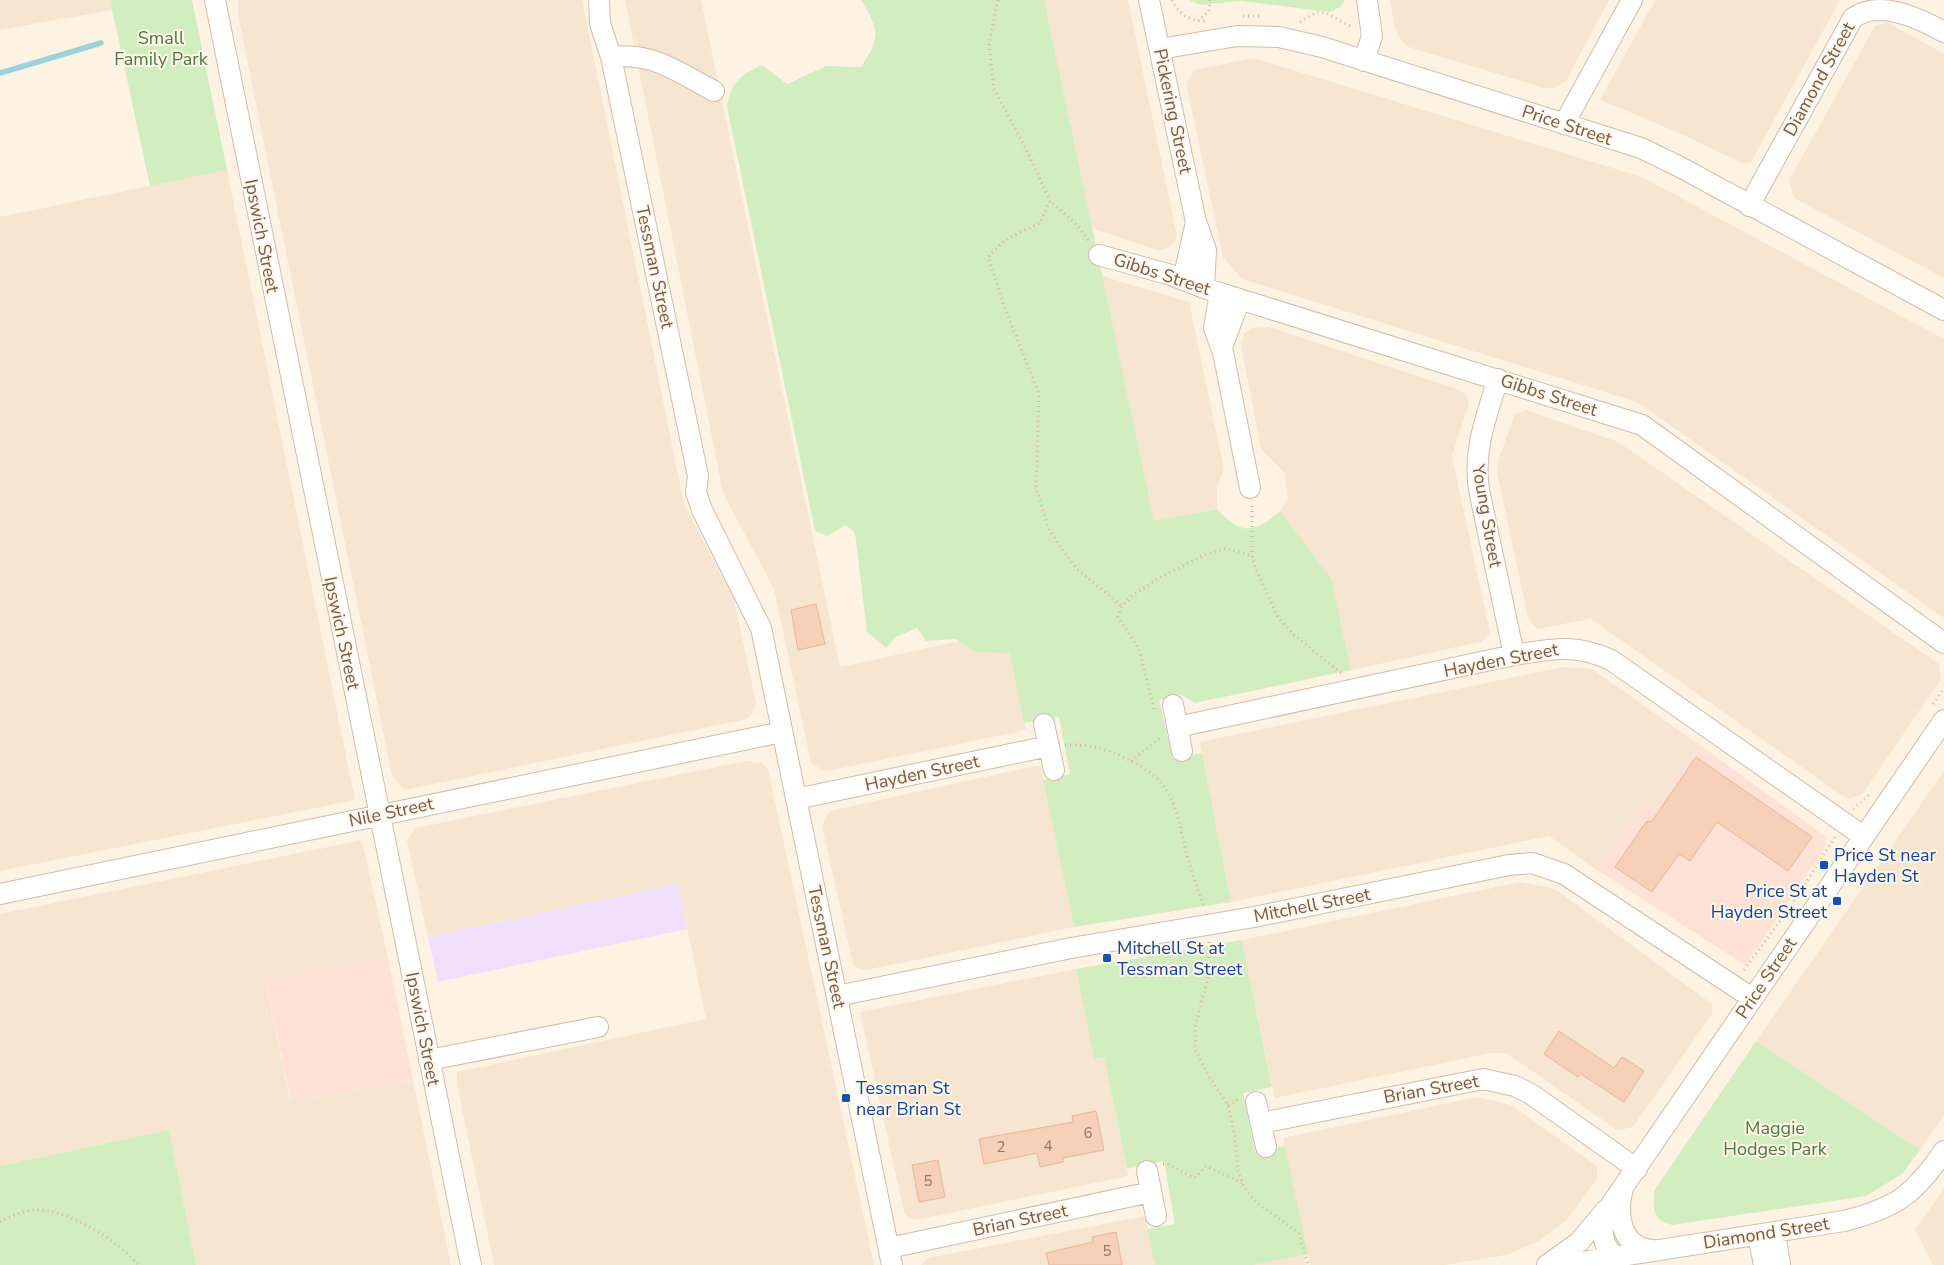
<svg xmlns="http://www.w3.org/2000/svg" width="1944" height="1265" viewBox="0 0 1944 1265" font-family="'Nunito Sans',sans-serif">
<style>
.residential{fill:#f6e5d0}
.commercial{fill:#ffe2d5}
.education{fill:#f0dffa}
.green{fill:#d2edc0}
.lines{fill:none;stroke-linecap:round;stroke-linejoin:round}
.stream{stroke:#9bd2dc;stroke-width:5.5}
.building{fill:#f6d0b8;stroke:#e9b697}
.minor-casing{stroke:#d2bcaa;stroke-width:22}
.path{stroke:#dbb49b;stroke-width:3;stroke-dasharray:1 4;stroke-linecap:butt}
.minor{stroke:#fff;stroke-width:20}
.transit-dot{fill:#1a4fb4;stroke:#fff7ea;stroke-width:2}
.labels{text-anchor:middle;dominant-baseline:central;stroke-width:4;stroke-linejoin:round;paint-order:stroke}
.number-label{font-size:15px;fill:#987662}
.park-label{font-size:18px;fill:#4d793b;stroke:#fff7ea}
.street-label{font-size:18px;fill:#785846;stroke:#fff7ea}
.transit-label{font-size:18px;fill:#164399;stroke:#fff7ea;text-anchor:start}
</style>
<rect width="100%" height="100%" fill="#fef3e2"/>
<path class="residential" d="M0,0H110L112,10L0,30Z
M238,0H582L684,504L734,599L756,703L753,713L747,719L405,790L398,783L392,775L238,15Z
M625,0H701L840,667L1006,631L1026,730L828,771L819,768L811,763L774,589L723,493Z
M1044,0H1128L1177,236L1171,246L1160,251L1092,228Z
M1390,0H1609L1566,81L1554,88H1544L1408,47L1400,39L1395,28Z
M1655,0H1840L1751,162L1742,163L1677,132L1600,100Z
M1887,22L1944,54V278L1794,198L1789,180L1875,26Z
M1254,58L1642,177L1944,339V618L1637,402L1242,279L1223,257L1186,83L1195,70Z
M227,170L355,800L0,871V217Z
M1102,276L1189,302L1224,469L1217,487V509L1154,521Z
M1269,327L1457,389L1466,395L1469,403L1452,456L1490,633L1481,642L1351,670L1332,580L1280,511L1288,499L1284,472L1261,449L1241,345L1244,334L1252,328Z
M1526,410L1618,442L1939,664L1941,679L1862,795L1847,799L1591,619L1538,629L1532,624L1528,618L1497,472L1498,461L1515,414Z
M1563,667L1592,669L1700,745L1655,810L1643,803L1597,870L1549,836L1231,902L1200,742Z
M747,761L761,763L768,769L874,1265H494L457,1084V1072L706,1019L678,884L428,937L407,841L415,828Z
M1040,765L1074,927L867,970L858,968L853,964L822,826L827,814L834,810Z
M1944,771V1115L1920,1150L1756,1041Z
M362,840L388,958L266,984L290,1101L413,1080L451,1265H196L169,1130L0,1166V914Z
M1520,882L1555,889L1712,1004V1014L1633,1127L1617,1130L1506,1053H1491L1275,1098L1242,940Z
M1076,969L1094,1058L1104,1056L1128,1176L916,1220L909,1218L904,1212L860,1012Z
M1478,1097L1511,1105L1597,1166V1179L1566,1221L1535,1243L1506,1255L1444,1265H1310L1283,1138Z
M1944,1189V1265H1933L1915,1229Z
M1145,1216L1155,1265H921L928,1258Z
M1303,1255L1306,1265H1251L1256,1262Z"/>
<path class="commercial" d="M1700,745L1825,836L1826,846L1745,965L1597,870L1643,803L1655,810Z
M388,958L413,1080L291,1101L266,983Z"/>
<path class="education" d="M678,884L687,929L438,982L428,937Z"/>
<path class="green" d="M110,0H192L227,170L150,186Z
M861,0H1044L1154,521L1217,509C1240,535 1255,534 1280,511L1332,580L1351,670L1195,703L1181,695L1159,700L1173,759L1202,753L1231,902L1074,927L1043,780L1070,774L1059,717L1024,723L1010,653L975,652L956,639L926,641L917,628L896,637L886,648L867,632L855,533L846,525L827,536L815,531L727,107C731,82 740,75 762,65L787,84L826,66L861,67C880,39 880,30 861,0Z
M1189,0H1345L1340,7L1330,12L1241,1L1199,5Z
M1242,940L1272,1087L1243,1093L1255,1152L1285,1146L1308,1254L1251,1265H1155L1147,1229L1175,1224L1164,1161L1127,1169L1104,1057L1094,1059L1076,969Z
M1756,1041L1920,1150L1902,1174L1866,1196L1672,1225C1652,1219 1653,1210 1654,1191Z
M169,1130L196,1265H0V1166Z"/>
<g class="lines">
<path class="stream" d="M0,73L101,43"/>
</g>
<path class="building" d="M816,604L825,644L798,650L791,610Z
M1696,757L1812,837L1788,871L1717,822L1690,861L1679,854L1652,892L1615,867L1646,822L1652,821Z
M1559,1031L1614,1068L1622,1057L1644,1071L1624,1102L1581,1074L1578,1077L1544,1054Z
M1096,1111L1104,1150L1063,1158V1162L1040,1167L1037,1153L984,1164L979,1139L1073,1122L1072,1116Z
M938,1160L945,1197L919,1202L912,1165Z
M1116,1232L1122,1265H1049L1046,1253L1093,1242L1092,1237Z"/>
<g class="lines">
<defs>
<path id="minor" d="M215,0L471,1265
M599,0L600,23L611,57L698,476L696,492L702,510L761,628L892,1265
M1149,0L1196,222L1183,280
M1160,49L1237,36L1279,37L1322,47L1641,148L1680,167L1944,310
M611,57C654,52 677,72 714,91
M1364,61L1372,36L1367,0
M1564,124L1632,0
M1749,206L1853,18C1879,0 1915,16 1944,32
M1197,224L1206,250L1204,288
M1099,255L1171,275L1204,288L1642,425L1944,643
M1220,293L1214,328L1222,350
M1240,299L1222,347L1250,488
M1498,379C1486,418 1473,449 1479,490L1514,655
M1173,705L1182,751
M1044,724L1054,770
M1177,727L1514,655C1552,649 1575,643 1611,660L1863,836
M796,799L1049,746
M0,894L782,732
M837,996L1071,948L1254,917L1509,865L1532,863L1564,874L1752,998
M429,1060L598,1027
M1256,1102L1266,1147
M1261,1123L1483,1079L1515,1086L1531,1094L1637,1169
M1147,1171L1156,1216
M1623,1188C1616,1214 1620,1248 1653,1250
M1775,1232L1780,1265
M1758,1235L1764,1265
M889,1248L1151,1192
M1617,1257C1601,1248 1599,1224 1608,1209L1944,720
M1547,1265L1579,1242L1606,1210
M1564,1265L1844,1221C1896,1208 1914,1195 1944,1151"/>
</defs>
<use href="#minor" class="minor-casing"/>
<path class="path" d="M998,0L989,44L994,89L1028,153L1050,201
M1172,0C1178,13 1189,21 1205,21
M1243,16H1262
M1198,21L1209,11L1210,0
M1300,22L1317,12L1326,13L1352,27
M1088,240L1076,224L1050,201L1040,223L1006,239L988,257L1004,306L1039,394L1036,488L1049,530L1076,568L1122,606
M1252,506V556L1257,572L1278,617L1294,635L1341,673
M1933,704L1944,688
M1154,709L1139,649L1118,617L1122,606L1132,596L1159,578L1202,556L1226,548L1252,556
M1065,745C1087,744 1105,748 1125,758C1174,781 1175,804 1186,852C1191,870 1198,889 1204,907
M1131,761L1161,737
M1853,809L1869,795
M1209,942L1208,978L1195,1027L1196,1051L1208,1075L1228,1105L1235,1137L1238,1172L1245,1189L1257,1203L1299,1233L1308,1265
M1744,970L1791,906L1835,837
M1228,1105L1234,1103L1239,1097
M1163,1164H1168L1192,1177H1196L1206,1166L1242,1183
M0,1222C9,1217 21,1212 32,1210C67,1207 117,1241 139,1265"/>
<use href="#minor" class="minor"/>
</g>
<g class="transit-dot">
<rect x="1819" y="860" width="10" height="10" rx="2.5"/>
<rect x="1832" y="896" width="10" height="10" rx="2.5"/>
<rect x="1102" y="953" width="10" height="10" rx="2.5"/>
<rect x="841" y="1093" width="10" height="10" rx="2.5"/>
</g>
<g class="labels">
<g class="number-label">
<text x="1088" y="1133">6</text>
<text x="1048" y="1146">4</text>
<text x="1001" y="1147">2</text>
<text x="928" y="1181">5</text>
<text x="1107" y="1251">5</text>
</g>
<g class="park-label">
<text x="161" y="38">Small<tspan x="161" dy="21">Family Park</tspan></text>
<text x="1775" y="1128">Maggie<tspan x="1775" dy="21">Hodges Park</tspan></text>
</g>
<g class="street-label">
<text transform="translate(1819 79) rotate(-61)">Diamond Street</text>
<text transform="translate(1173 111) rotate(78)">Pickering Street</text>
<text transform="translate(1567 125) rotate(18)">Price Street</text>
<text transform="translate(262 236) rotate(79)">Ipswich Street</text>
<text transform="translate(655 267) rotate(78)">Tessman Street</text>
<text transform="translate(1162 274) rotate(18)">Gibbs Street</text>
<text transform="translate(1549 395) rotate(18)">Gibbs Street</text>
<text transform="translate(1487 516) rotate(80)">Young Street</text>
<text transform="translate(342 633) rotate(78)">Ipswich Street</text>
<text transform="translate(1501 660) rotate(-11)">Hayden Street</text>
<text transform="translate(922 773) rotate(-12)">Hayden Street</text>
<text transform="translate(391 812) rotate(-12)">Nile Street</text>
<text transform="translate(1312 905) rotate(-11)">Mitchell Street</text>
<text transform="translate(827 947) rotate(78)">Tessman Street</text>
<text transform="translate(1766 978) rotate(-56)">Price Street</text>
<text transform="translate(423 1029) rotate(79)">Ipswich Street</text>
<text transform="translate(1431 1089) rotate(-10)">Brian Street</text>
<text transform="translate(1020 1220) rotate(-12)">Brian Street</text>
<text transform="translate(1766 1233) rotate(-9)">Diamond Street</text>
</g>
<g class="transit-label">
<text x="1834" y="855">Price St near<tspan x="1834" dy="21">Hayden St</tspan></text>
<text x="1827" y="891" text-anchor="end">Price St at<tspan x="1827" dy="21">Hayden Street</tspan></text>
<text x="1117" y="948">Mitchell St at<tspan x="1117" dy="21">Tessman Street</tspan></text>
<text x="856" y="1088">Tessman St<tspan x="856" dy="21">near Brian St</tspan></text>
</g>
</g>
</svg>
